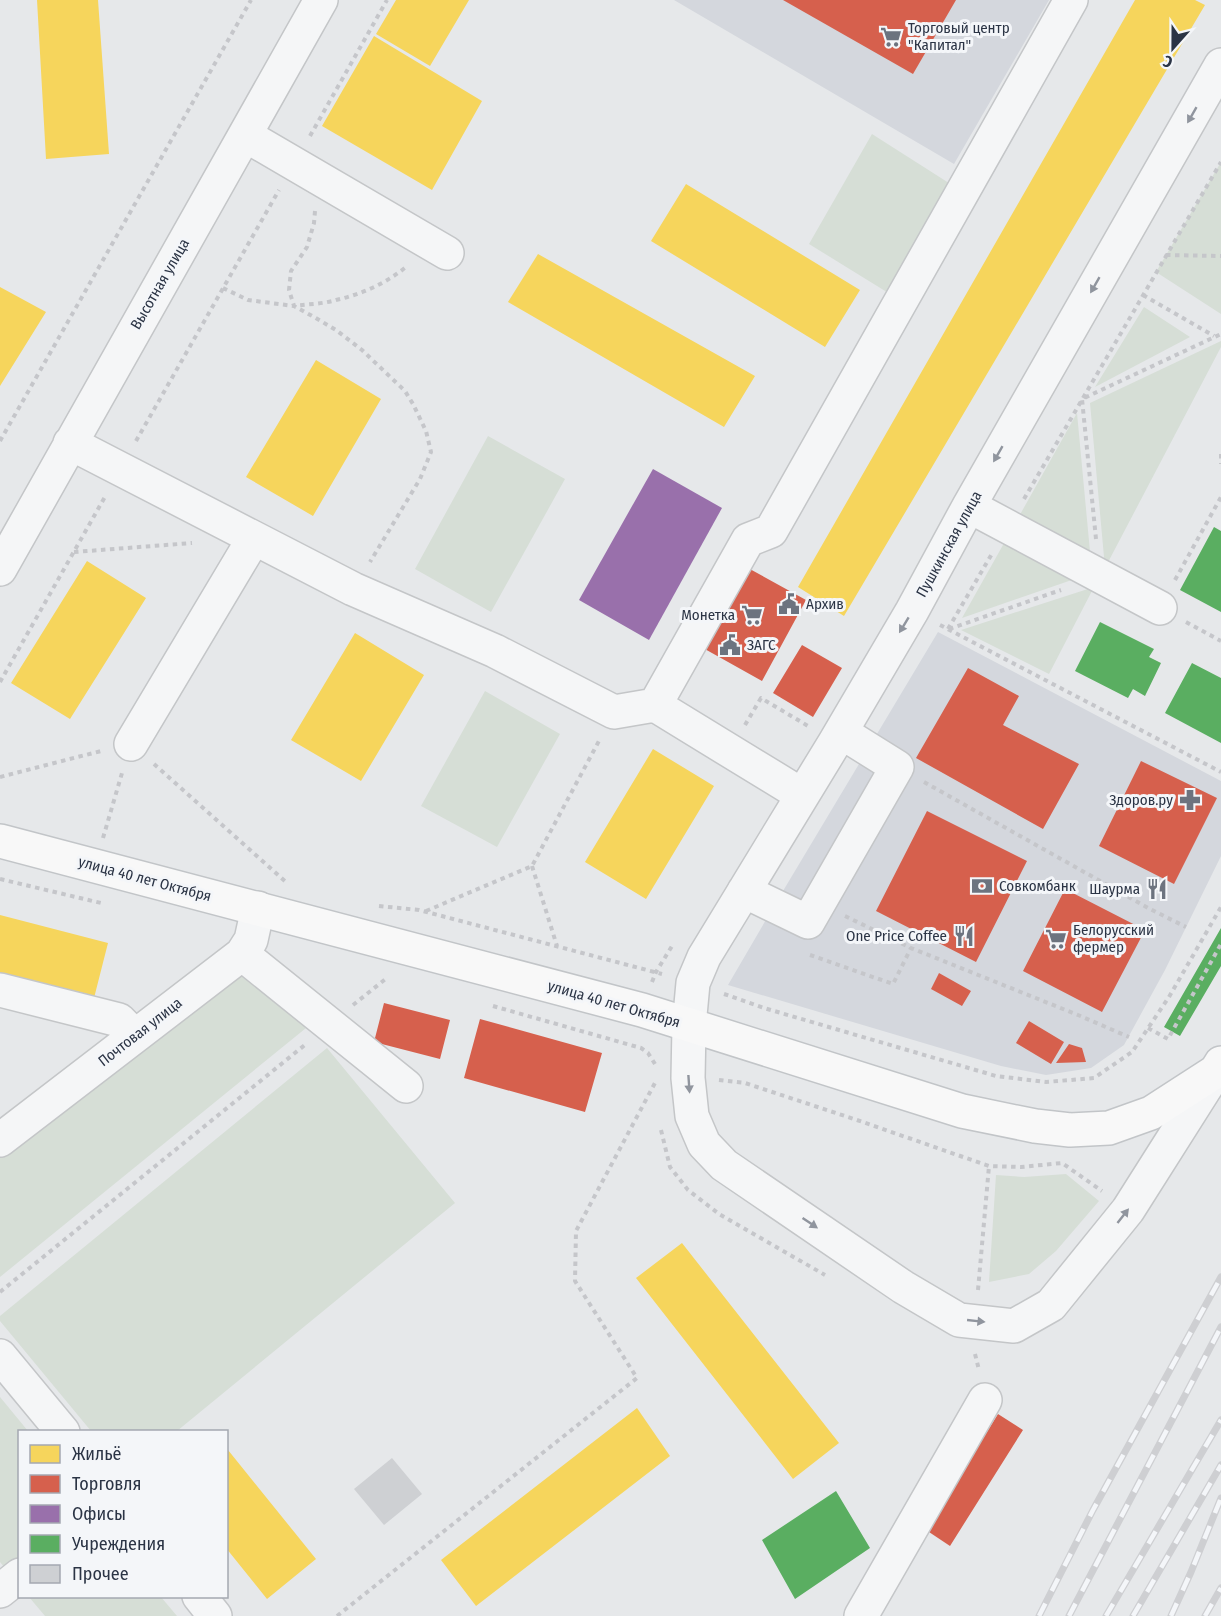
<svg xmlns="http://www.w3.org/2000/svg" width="1221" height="1616" viewBox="0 0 1221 1616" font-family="'Fira Sans Condensed',sans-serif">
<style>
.built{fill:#d4d7dd}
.green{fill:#d6ded6}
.homes{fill:#f6d55c}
.shops{fill:#d6604d}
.offices{fill:#9970ab}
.public{fill:#5aae61}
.building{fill:#ced0d3}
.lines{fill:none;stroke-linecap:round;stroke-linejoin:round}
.minor-casing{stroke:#c4c6c8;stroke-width:36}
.major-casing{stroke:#c2c5c8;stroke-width:36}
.path{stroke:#c5c6ca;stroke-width:4;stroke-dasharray:4.5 4.5;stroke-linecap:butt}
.minor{stroke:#f5f6f7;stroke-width:33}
.major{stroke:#f8f8f8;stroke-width:33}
.rail-casing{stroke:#cecfd2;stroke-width:7}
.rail{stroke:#f4f6f9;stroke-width:4.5;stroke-dasharray:14;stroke-linecap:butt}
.oneway{fill:#90959e}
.labels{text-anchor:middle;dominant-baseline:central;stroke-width:6;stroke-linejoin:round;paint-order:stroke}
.poi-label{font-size:15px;fill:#2b3445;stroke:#f4f6f9;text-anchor:start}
.street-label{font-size:15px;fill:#2b3445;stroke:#f4f6f9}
</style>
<rect width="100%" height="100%" fill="#e6e8ea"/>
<path class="built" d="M674,0H1049L954,164Z
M938,632L1221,781V856L1165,970L1124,1045L1091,1068L1046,1075L1001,1066L728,985L774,906Z"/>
<path class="green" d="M872,134L952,185L890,294L809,244Z
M1221,162V314L1156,272Z
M1144,307L1190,337L1095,387Z
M1221,341V347L1105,568L1090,403Z
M1077,413L1092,573L962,618Z
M488,436L565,479L491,612L415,569Z
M1094,587L1049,674L961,630Z
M485,691L560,734L497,847L421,806Z
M241,964L311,1024L0,1277V1155Z
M327,1048L455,1203L177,1431H91L0,1321V1316Z
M1066,1174L1099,1201L1056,1251L1029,1274L989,1282L996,1175L1024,1177Z
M0,1397L28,1431L20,1432L19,1585L0,1562Z
M29,1597H161L177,1616H45Z"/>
<path class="homes" d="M37,0H98L109,154L46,159Z
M396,0H469L430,66L376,34Z
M1135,0H1195L1205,5L844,616L798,587Z
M374,36L482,101L432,190L322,126Z
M686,184L860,290L825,347L651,241Z
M538,254L755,376L724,427L508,302Z
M0,287L46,312L0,386Z
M316,360L381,399L313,516L246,477Z
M87,561L146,598L70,719L11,683Z
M355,633L424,675L361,781L291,740Z
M653,749L714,786L646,899L585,862Z
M0,915L108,943L93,1002L0,979Z
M682,1243L839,1443L793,1479L636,1278Z
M637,1408L670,1456L476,1606L441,1560Z
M228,1450L316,1559L267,1599L226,1548V1451Z"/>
<path class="shops" d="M783,0H956L913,74Z
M748,568L806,600L762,681L703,648Z
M802,645L842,668L813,717L773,693Z
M968,668L1019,696L1003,725L1079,764L1043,829L916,758Z
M1141,761L1217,798L1174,884L1099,846Z
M927,811L1027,861L976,962L876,911Z
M1065,889L1145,930L1102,1012L1023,971Z
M939,973L971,991L962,1006L931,989Z
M384,1003L450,1020L440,1059L374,1042Z
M480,1019L602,1053L585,1112L464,1078Z
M1029,1021L1064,1042L1051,1064L1016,1043Z
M1069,1044L1082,1048L1086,1062L1056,1063Z
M998,1414L1023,1430L950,1546L926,1530Z"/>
<path class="offices" d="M653,469L722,508L649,640L579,600Z"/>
<path class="public" d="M1214,527L1221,531V612L1180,590Z
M1100,622L1154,649L1149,657L1161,663L1145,696L1133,689L1128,698L1075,671Z
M1192,663L1221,678V743L1165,713Z
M1221,928V966L1180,1036L1164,1027Z
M836,1491L870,1548L795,1599L762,1540Z"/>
<path class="building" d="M392,1458L422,1494L384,1525L354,1489Z"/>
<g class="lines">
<defs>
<path id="minor" d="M245,135L447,253
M70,443L353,589L495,651L614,712L655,705L802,795
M969,506L1160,608
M0,569L321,0
M655,705L748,540L771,531L1071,0
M131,744L254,538
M744,891L808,922L897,767L841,732
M242,954L406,1086
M0,990L119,1020L135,1036
M1216,1071L1128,1210L1051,1305L1014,1326L959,1320L903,1287L724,1165L704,1144L692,1116L688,1078L689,1026L693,983L704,957L835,742L912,611L969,506L1221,65
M0,1140L242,954L251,940L258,908
M0,1356L63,1432
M0,1591L20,1575
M199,1596L215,1616
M861,1616L985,1400"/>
<path id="major" d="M0,841L642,1010L962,1111L1035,1126L1070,1130L1109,1128L1151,1113L1216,1071L1221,1063"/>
</defs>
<use href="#minor" class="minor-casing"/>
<use href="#major" class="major-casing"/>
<path class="path" d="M310,136L387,0
M315,211L314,223L307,247L291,271L289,290L294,306C308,304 323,304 336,300C362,294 387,283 407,266
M1166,255L1221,256
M223,288L248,300L294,306L314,317L336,330L362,350L405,391L413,404L426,431L431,452L420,479L370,562
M1143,295L1214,336
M0,441L251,0
M136,441L279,190
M1221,454V464
M1024,499L1221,162
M1096,539L1082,399L1221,334
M74,552L192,543
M1175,580L1221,497
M1186,622L1221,641
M940,625L1221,772
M948,629L993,552
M949,629L1061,590
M0,682L106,495
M745,725L761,698L808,726
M154,764L287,883
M0,777L101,751
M924,782L1150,909L1186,927
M103,838L122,773
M532,866L557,946
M0,879L101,903
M379,906L419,910L662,974
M426,911L532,866L600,739
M845,916L911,948L1078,1015L1129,1037
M810,955L893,984L911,948
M652,982L656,972L672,946
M724,994L764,1008L996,1076L1046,1082L1094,1078L1132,1052L1169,997L1221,907
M353,1005L388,977
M493,1006L641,1048L648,1053L655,1064
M1148,1028L1168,1039L1221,944
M719,1080L745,1083L854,1119L989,1166L1021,1167L1062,1163L1102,1191
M661,1130L670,1167L688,1190L719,1214L825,1275
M978,1290L989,1166
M0,1292L306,1044
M975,1354L979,1370
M337,1616L637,1378L575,1281L576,1231L656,1081"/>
<use href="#minor" class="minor"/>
<use href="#major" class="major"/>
<defs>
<path id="rail" d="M1039,1616L1093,1510L1221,1277
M1069,1616L1221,1327
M1106,1616L1221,1420
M1133,1616L1221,1465
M1171,1616L1191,1572L1221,1498
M1205,1616L1221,1588"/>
</defs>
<use href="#rail" class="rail-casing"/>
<use href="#rail" class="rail"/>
</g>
<defs><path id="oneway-solid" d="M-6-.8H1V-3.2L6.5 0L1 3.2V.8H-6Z" transform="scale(1.5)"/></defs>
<g class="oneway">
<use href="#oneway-solid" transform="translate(1192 115) rotate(120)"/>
<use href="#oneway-solid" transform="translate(1095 285) rotate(120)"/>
<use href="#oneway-solid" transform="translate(998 454) rotate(120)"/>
<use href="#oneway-solid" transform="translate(904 625) rotate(121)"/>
<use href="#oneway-solid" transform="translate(689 1084) rotate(86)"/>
<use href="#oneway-solid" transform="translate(1123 1216) rotate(-52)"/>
<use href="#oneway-solid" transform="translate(810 1223) rotate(34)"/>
<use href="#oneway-solid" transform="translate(976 1321) rotate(6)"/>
</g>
<defs>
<symbol id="supermarket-bare" viewBox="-9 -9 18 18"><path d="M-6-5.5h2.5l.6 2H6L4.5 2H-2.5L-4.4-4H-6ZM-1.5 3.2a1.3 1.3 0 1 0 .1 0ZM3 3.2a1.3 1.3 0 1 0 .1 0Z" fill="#6c737f" stroke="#f4f6f9" stroke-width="2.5" paint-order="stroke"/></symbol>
<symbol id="civic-bare" viewBox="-9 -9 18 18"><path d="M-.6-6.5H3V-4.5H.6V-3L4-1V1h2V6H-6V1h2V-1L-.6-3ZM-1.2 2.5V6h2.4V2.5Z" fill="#6c737f" stroke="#f4f6f9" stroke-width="2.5" paint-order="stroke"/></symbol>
<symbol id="pharmacy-bare" viewBox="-9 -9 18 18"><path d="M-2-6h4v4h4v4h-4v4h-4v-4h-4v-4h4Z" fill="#6c737f" stroke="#f4f6f9" stroke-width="2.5" paint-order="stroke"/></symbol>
<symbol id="bank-bare" viewBox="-9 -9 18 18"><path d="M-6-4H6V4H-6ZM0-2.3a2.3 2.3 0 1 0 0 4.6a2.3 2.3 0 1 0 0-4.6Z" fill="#6c737f" stroke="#f4f6f9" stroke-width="2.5" paint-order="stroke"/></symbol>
<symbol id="restaurant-bare" viewBox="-9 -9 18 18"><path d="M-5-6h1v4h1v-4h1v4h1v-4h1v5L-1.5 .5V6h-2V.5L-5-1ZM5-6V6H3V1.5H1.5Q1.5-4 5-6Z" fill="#6c737f" stroke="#f4f6f9" stroke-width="2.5" paint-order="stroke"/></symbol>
</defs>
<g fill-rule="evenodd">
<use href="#supermarket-bare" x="876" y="22" width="30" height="30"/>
<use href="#civic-bare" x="774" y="589" width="30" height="30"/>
<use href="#supermarket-bare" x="737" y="600" width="30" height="30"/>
<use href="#civic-bare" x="715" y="630" width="30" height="30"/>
<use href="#pharmacy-bare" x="1175" y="785" width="30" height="30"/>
<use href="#bank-bare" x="967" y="871" width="30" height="30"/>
<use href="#restaurant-bare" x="1142" y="874" width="30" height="30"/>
<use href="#restaurant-bare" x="949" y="921" width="30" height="30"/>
<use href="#supermarket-bare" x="1041" y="924" width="30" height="30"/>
</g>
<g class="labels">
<g class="poi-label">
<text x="908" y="28">Торговый центр<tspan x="908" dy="17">"Капитал"</tspan></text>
<text x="806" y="604">Архив</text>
<text x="735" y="615" text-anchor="end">Монетка</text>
<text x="747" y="645">ЗАГС</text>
<text x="1173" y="800" text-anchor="end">Здоров.ру</text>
<text x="999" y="886">Совкомбанк</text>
<text x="1140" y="889" text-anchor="end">Шаурма</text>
<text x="1073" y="930">Белорусский<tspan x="1073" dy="17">фермер</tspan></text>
<text x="947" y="936" text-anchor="end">One Price Coffee</text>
</g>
<g class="street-label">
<text transform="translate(160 284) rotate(-60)">Высотная улица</text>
<text transform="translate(949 544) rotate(-61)">Пушкинская улица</text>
<text transform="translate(145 879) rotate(15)">улица 40 лет Октября</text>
<text transform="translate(614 1004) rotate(16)">улица 40 лет Октября</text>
<text transform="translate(140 1032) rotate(-38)">Почтовая улица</text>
</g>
</g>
<rect x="18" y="1430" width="210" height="168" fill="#f4f6f9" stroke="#a4a8b1" stroke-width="1.5"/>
<rect x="30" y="1445" width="30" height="18" fill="#f6d55c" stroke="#a4a8b1" stroke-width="1.5"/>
<text x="72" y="1460" font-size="18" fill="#2b3445">Жильё</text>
<rect x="30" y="1475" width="30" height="18" fill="#d6604d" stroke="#a4a8b1" stroke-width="1.5"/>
<text x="72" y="1490" font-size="18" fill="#2b3445">Торговля</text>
<rect x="30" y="1505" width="30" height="18" fill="#9970ab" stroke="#a4a8b1" stroke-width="1.5"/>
<text x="72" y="1520" font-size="18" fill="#2b3445">Офисы</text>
<rect x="30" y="1535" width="30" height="18" fill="#5aae61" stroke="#a4a8b1" stroke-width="1.5"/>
<text x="72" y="1550" font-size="18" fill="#2b3445">Учреждения</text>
<rect x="30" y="1565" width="30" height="18" fill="#ced0d3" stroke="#a4a8b1" stroke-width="1.5"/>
<text x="72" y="1580" font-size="18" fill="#2b3445">Прочее</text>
<g transform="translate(1173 48) rotate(201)" stroke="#f4f6f9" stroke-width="4.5" paint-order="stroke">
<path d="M0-4.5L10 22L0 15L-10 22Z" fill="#2b3445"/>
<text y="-9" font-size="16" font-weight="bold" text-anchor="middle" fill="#2b3445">С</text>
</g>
</svg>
